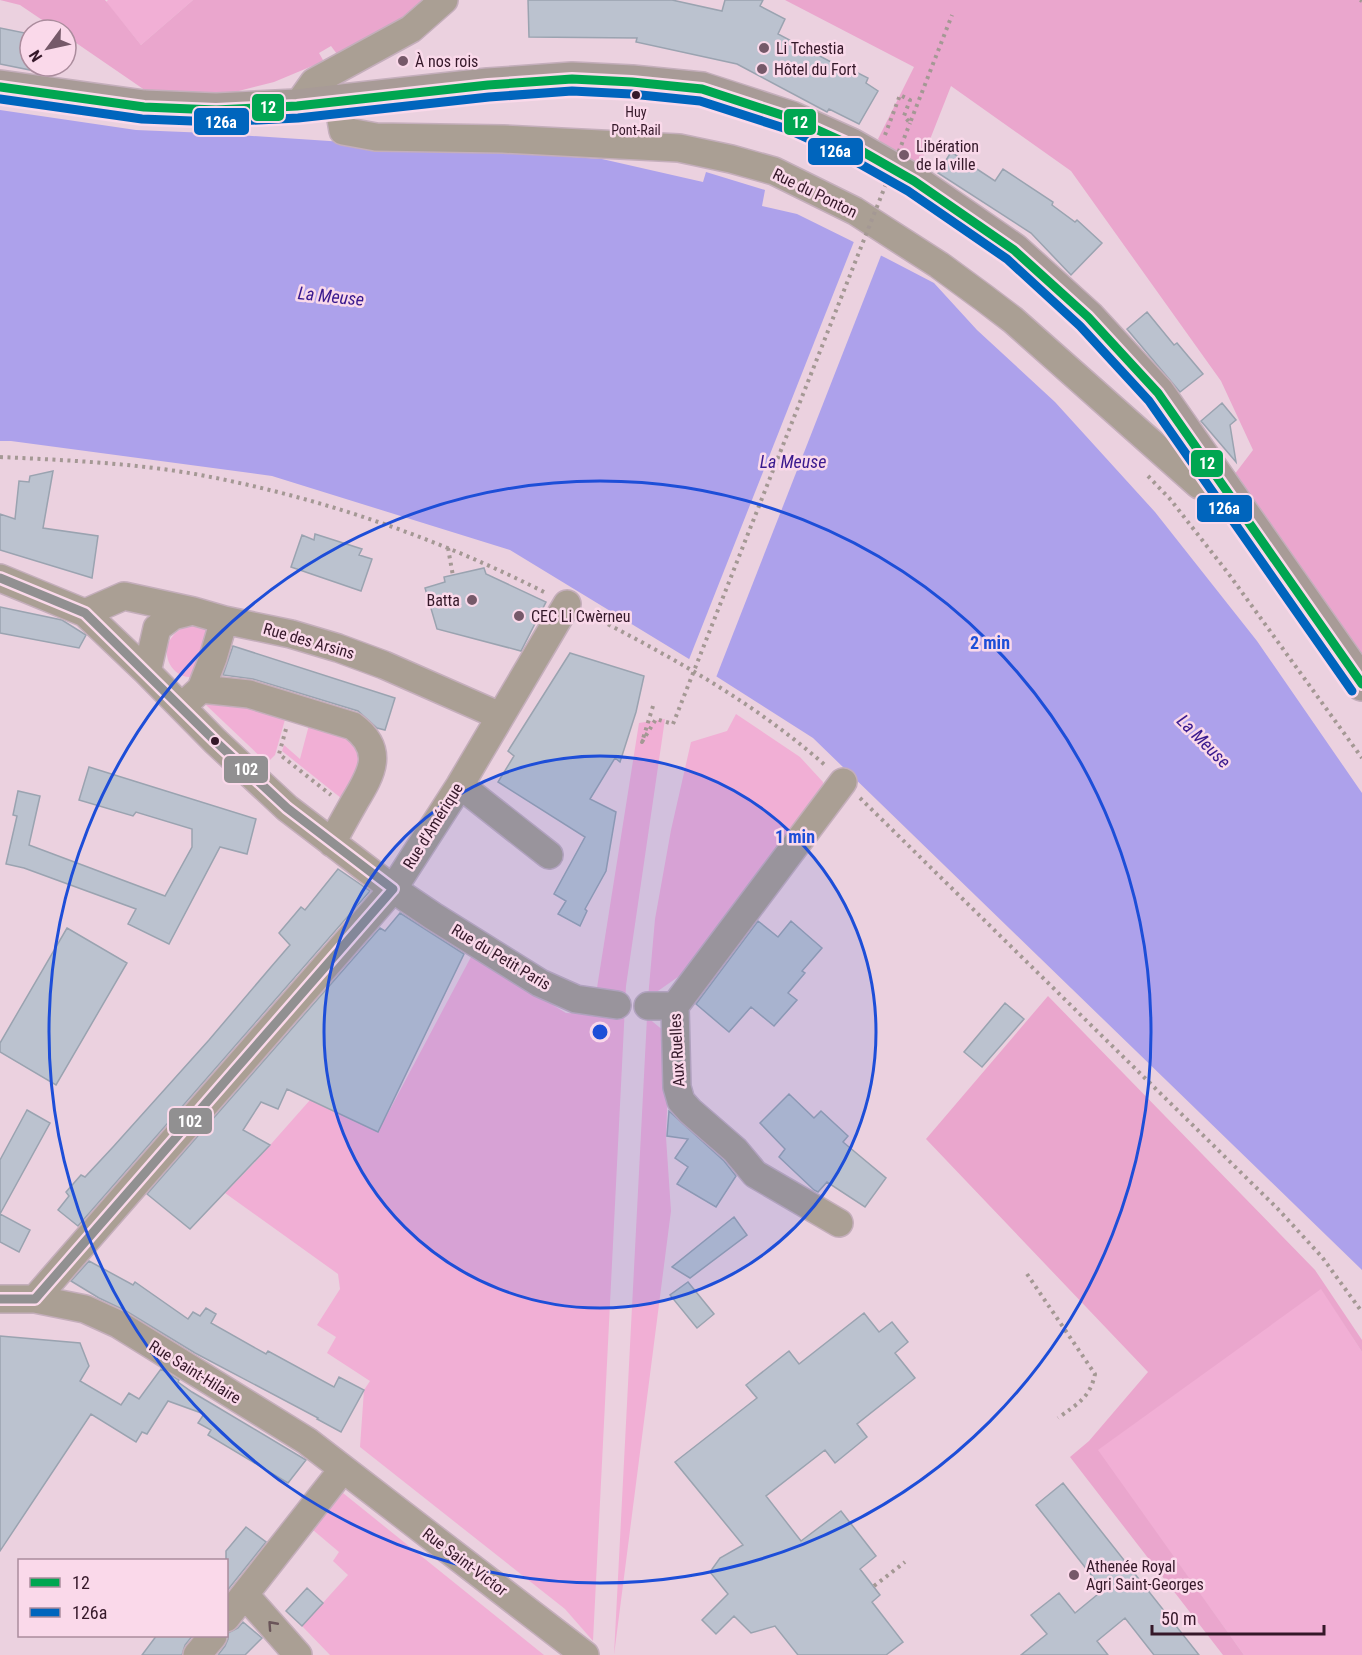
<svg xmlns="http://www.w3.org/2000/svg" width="1362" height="1655" viewBox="0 0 1362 1655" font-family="'Roboto Condensed',sans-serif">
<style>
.green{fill:#f1afd5}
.forest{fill:#eaa6cd}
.water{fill:#ada1eb}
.pier{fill:#ebd1df}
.building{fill:#bbc2cf;stroke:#9aa3b0;stroke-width:1.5}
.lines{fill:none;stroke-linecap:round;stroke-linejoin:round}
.minor-casing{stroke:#c4aebb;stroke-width:30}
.major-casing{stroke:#c4aebb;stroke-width:36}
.path{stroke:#a49894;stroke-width:4;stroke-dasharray:3 4.5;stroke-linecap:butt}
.minor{stroke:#aa9f94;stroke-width:27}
.major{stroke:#a89b97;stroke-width:33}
.path-bridge{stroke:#a49894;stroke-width:4;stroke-dasharray:3 4.5;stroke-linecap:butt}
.bus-1-casing{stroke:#fad9ea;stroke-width:14}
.bus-2-casing{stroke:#fad9ea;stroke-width:14}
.bus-3-casing{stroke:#fad9ea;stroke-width:14}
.bus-1{stroke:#00a651;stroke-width:9}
.bus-2{stroke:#0065bd;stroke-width:9}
.bus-3{stroke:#919091;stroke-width:9}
.oneway{stroke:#6a5559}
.ring{fill:none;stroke:#1d4ed8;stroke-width:3}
.poi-dot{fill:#755969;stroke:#fad9ea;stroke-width:2}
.bus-dot{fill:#351829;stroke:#fad9ea;stroke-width:2}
.labels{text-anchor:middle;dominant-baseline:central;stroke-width:5;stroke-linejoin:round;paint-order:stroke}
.bus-label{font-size:14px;fill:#351829;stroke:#fad9ea}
.poi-label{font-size:16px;fill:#351829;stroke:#fad9ea;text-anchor:start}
.street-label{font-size:16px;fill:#351829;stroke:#fad9ea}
.water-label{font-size:18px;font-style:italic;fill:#39198e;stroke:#fad9ea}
.centre{fill:#1d4ed8;stroke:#fad9ea;stroke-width:3}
.ring-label{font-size:18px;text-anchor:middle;font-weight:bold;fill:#1d4ed8;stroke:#fad9ea;stroke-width:5;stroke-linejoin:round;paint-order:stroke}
.line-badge{stroke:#fad9ea;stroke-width:2}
.badge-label{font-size:16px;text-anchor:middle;font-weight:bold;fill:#fff}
</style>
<rect width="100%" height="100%" fill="#ebd1df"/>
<path class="green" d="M108,0H193L141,45L106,2Z
M192,624L209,628L195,677C166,681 151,637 192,624Z
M204,702L249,706L286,716L275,755L267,763L206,705Z
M736,714L800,757L823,782L822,796L685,972L648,998L655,919L671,830L691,742L727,731Z
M665,719L626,986L593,1641L565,1609L360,1447L364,1390L370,1381L327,1353L336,1337L317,1325L340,1289L338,1274L225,1193L256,1161L310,1100L378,1132L472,955L566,1013L616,1015L596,994L639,723Z
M309,725L348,737L362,754L346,802L282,751L284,745L300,759Z
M647,1017L670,1036L666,1137L671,1211L614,1655Z
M1321,1288L1362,1352V1655H1244L1097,1450Z
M343,1493L544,1655H330L302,1626L348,1575L333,1561L339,1552L313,1530Z"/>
<path class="forest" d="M0,0H105L141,45L193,0H457L337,54L331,46L319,53L323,60L317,64L274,82L227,94L152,95L66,36V30H57L20,5Z
M785,0H1362V662L1231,479L1253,450L1221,381L1071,171L951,86L916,175L878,139L914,67Z
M1048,996L1315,1270L1362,1340V1352L1321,1289L1098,1450L1244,1655H1223L1070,1457L1089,1441L1148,1372L926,1139Z"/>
<path class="water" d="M0,110L136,130L208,133L602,159L703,182L706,172L765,190L762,206L797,214L886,258L934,283L977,330L1055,402L1155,512L1257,641L1362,793V1270L813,738L689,659L510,550L272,476L11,441H0Z"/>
<path class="pier" d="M855,239L882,253L715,680L688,662Z"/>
<path class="building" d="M528,0H672L722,11L725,0H763L760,6L785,19L778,34L848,71L850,69L868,78L866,83L878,91L859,124L829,109L827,112L737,64L636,42L637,38L529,37Z
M0,28L30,34V70L0,64Z
M951,152L995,181L1003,169L1053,202L1052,205L1075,222L1077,220L1102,243L1071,275L1031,233L938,173Z
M1147,312L1174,345L1177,343L1203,374L1180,392L1127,329Z
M1222,403L1236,420L1230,425L1236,462L1201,421Z
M53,471L43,528L98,536L92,578L0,550V514L15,519L19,481L29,482L30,476Z
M315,534L362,549L359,555L372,559L361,591L291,567L302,535L314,540Z
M484,568L486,574L546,602L521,651L437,629L425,588L445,582L444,577Z
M0,607L62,620L86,635L79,648L0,633Z
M233,646L395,698L385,730L377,728L358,711L253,679L223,675Z
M570,653L644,676L636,712L620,762L615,758L590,799L616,812L606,871L585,909L587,911L580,926L558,914L566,901L554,894L585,837L498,782L514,756L508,751Z
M89,767L256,819L247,854L220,847L169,944L128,924L136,909L24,868L6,864L17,816L13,815L18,791L40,796L29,845L165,896L192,847V829L136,812L133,816L79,800Z
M338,869L370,891L78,1226L58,1210L69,1196L66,1192L81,1175L85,1177L113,1147L209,1040L271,967L290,945L279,933L301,907L305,910Z
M400,913L464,954L378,1132L287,1089L278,1109L261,1102L243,1130L270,1145L190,1229L147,1194L380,928L385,931Z
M758,921L778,937L791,921L822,948L802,971L805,973L788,993L797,1000L774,1026L751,1007L729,1032L696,1004Z
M67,928L127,963L56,1085L0,1052V1043Z
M1005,1003L1024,1019L982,1067L964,1052Z
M789,1094L814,1118L821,1111L848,1136L843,1142L886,1178L865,1207L827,1182L818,1192L814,1190L779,1157L785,1149L760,1123Z
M27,1110L50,1123L0,1214L30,1230L19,1252L0,1242V1160Z
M669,1111L724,1161L736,1176L716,1207L677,1184L688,1167L675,1158L688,1139L667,1136Z
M734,1217L747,1235L690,1278L672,1267Z
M89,1261L133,1285L135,1282L188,1319L193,1312L200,1316L206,1308L216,1314L211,1323L266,1354L268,1351L334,1387L339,1377L364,1390L341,1432L317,1419L318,1418L195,1353L126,1311L99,1298L71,1281Z
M688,1282L714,1314L697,1328L670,1295Z
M864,1313L879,1332L892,1322L908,1342L895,1353L915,1378L857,1424L867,1437L835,1463L825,1450L766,1496L801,1541L841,1511L876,1556L860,1569L880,1595L872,1602L903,1642L886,1655H798L775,1626L751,1633L734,1616L716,1634L702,1620L728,1594L710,1572L720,1558L743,1545L675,1462L757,1398L746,1385L789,1351L799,1364Z
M0,1336L80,1343L89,1366L80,1381L121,1405L129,1393L139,1399L161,1369L179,1380L178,1382L192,1392L306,1460L288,1483L208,1435L211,1430L198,1423L204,1414L168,1401L147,1434L142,1432L136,1442L91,1414L0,1551Z
M1063,1483L1199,1655H1154L1125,1618L1097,1641L1108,1655H1021L1047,1634L1031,1615L1059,1593L1075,1613L1103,1590L1036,1505Z
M246,1527L266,1542L226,1592V1551Z
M307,1588L323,1603L302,1626L286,1611Z
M243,1622L262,1638L245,1655H218L225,1646L228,1639V1633L238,1628Z
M157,1635H193L185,1645L182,1655H142Z"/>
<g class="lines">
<defs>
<path id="minor" d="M338,102L343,131L376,137L503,139L679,148L731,159L774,171L855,211L939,265L984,298L1013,320L1199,485L1225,489
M297,106L314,82L411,29L444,0
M0,578L85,613L147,672L215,741L287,808L393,889L433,916L540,983L576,999L617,1005
M85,613L124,596L193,611
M147,672L157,628L173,616L193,611L224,620L291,634L338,648L384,665L500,716
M201,689L249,694L353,726C385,750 372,773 355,801C347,815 339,829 332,843
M189,700L201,689L213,658L224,620
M460,785L549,855
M648,1006H675
M839,1223L755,1174L735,1150L690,1111L681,1101L677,1087L675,1006L843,782
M0,1299H35L85,1309L118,1324L307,1441L585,1655
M35,1299L393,889L460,785L567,604
M245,1595L298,1655
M226,1618L343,1469
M197,1655L213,1636"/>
<path id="major" d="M0,87L144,107L216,110L297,106L488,85L572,79L632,82L702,89L791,118L851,145L914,181L1014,250L1088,317L1158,393L1362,684"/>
</defs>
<use href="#minor" class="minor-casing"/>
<use href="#major" class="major-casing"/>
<path class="path" d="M1360,0L1362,1
M885,135L900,95L910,100L904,116L910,123L952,15
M0,457C65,460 131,463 195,474C316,496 436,537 546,593
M1148,476L1170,499L1228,573L1362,758
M448,548L453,576
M588,614C672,657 755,703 826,766
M653,706L642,742L656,719L673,724
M286,729L279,754L331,795
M860,798L1277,1208L1322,1257L1362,1312
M1027,1274L1095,1374C1090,1398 1077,1404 1058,1418
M874,1586L905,1562"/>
<use href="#minor" class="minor"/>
<use href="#major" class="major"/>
<path class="path-bridge" d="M673,724L910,123"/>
<defs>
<path id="bus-1" d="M0,87L144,107L216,110L297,106L488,85L572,79L632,82L702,89L791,118L851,145L914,181L1014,250L1088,317L1158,393L1362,684"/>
<path id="bus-2" d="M0,99L142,119L217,122L298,118L489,97L572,91L631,94L700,101L787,129L846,156L908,191L1007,259L1080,326L1149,401L1352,691"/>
<path id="bus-3" d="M0,578L85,613L215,741L287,808L393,889L35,1299H0"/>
</defs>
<use href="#bus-1" class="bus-1-casing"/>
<use href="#bus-2" class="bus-2-casing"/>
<use href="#bus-3" class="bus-3-casing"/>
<use href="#bus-1" class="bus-1"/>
<use href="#bus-2" class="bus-2"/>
<use href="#bus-3" class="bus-3"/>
</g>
<defs><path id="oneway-chevron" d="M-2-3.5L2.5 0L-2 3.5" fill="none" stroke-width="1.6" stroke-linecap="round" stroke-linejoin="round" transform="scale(1.5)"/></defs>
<use class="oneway" href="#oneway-chevron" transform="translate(272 1625) rotate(-132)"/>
<circle cx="600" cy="1032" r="276" fill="#1d4ed8" fill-opacity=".12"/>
<g class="ring">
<circle cx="600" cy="1032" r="276"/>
<circle cx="600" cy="1032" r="551"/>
</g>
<g class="poi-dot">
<circle cx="764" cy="48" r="6"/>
<circle cx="403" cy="61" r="6"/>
<circle cx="762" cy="69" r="6"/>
<circle cx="904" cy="155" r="6"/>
<circle cx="472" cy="600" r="6"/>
<circle cx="519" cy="616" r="6"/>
<circle cx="1074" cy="1575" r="6"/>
</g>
<g class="bus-dot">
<circle cx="636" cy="95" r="5"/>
<circle cx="215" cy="741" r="5"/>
</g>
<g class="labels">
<g class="bus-label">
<text x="636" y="112">Huy<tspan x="636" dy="18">Pont-Rail</tspan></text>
</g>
<g class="poi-label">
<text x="776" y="48">Li Tchestia</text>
<text x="415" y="61">À nos rois</text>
<text x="774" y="69">Hôtel du Fort</text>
<text x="916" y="146">Libération<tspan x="916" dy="18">de la ville</tspan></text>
<text x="460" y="600" text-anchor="end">Batta</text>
<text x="531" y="616">CEC Li Cwèrneu</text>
<text x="1086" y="1566">Athenée Royal<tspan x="1086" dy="18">Agri Saint-Georges</tspan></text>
</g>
<g class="street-label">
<text transform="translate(815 193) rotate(26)">Rue du Ponton</text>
<text transform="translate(309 641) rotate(16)">Rue des Arsins</text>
<text transform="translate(433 826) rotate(-58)">Rue d'Amérique</text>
<text transform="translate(501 957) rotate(31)">Rue du Petit Paris</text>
<text transform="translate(677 1050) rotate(-93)">Aux Ruelles</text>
<text transform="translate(195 1372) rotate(32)">Rue Saint-Hilaire</text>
<text transform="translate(465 1562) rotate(37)">Rue Saint-Victor</text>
</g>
<g class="water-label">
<text transform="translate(331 296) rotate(6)">La Meuse</text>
<text x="793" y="461">La Meuse</text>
<text transform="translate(1204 741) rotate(45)">La Meuse</text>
</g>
</g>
<circle cx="600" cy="1032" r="9" class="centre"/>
<g class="ring-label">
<text x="990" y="649">2 min</text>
<text x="795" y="843">1 min</text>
</g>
<g class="line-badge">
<rect x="251" y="93" width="34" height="29" rx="6" fill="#00a651"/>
<rect x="193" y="107" width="57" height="29" rx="6" fill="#0065bd"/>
<rect x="783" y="108" width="34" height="28" rx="6" fill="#00a651"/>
<rect x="807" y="137" width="57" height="29" rx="6" fill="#0065bd"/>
<rect x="1190" y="449" width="34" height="29" rx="6" fill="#00a651"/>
<rect x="1196" y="494" width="57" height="29" rx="6" fill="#0065bd"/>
<rect x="223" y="755" width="46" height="29" rx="6" fill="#919091"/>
<rect x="168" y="1107" width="45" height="28" rx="6" fill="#919091"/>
</g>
<g class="badge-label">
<text x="268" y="113">12</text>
<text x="221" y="128">126a</text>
<text x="800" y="128">12</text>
<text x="835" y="157">126a</text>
<text x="1207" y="469">12</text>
<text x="1224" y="514">126a</text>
<text x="246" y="775">102</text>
<text x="190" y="1127">102</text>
</g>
<rect x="18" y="1559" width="210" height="78" fill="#fad9ea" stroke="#ab8c9d" stroke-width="1.5"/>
<rect x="30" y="1578" width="30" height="9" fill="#00a651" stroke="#ab8c9d" stroke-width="1.5"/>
<text x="72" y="1589" font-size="18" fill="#351829">12</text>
<rect x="30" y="1608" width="30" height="9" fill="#0065bd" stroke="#ab8c9d" stroke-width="1.5"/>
<text x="72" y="1619" font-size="18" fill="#351829">126a</text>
<g transform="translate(48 48) rotate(237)"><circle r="28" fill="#fad9ea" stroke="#ab8c9d" stroke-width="1.5"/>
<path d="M0-4.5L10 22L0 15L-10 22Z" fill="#755969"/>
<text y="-9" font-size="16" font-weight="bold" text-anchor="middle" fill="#351829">N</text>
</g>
<path d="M1152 1625v9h172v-9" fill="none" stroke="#351829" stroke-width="3"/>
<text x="1161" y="1625" font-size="18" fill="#351829" stroke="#fad9ea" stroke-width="4.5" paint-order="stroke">50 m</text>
</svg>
